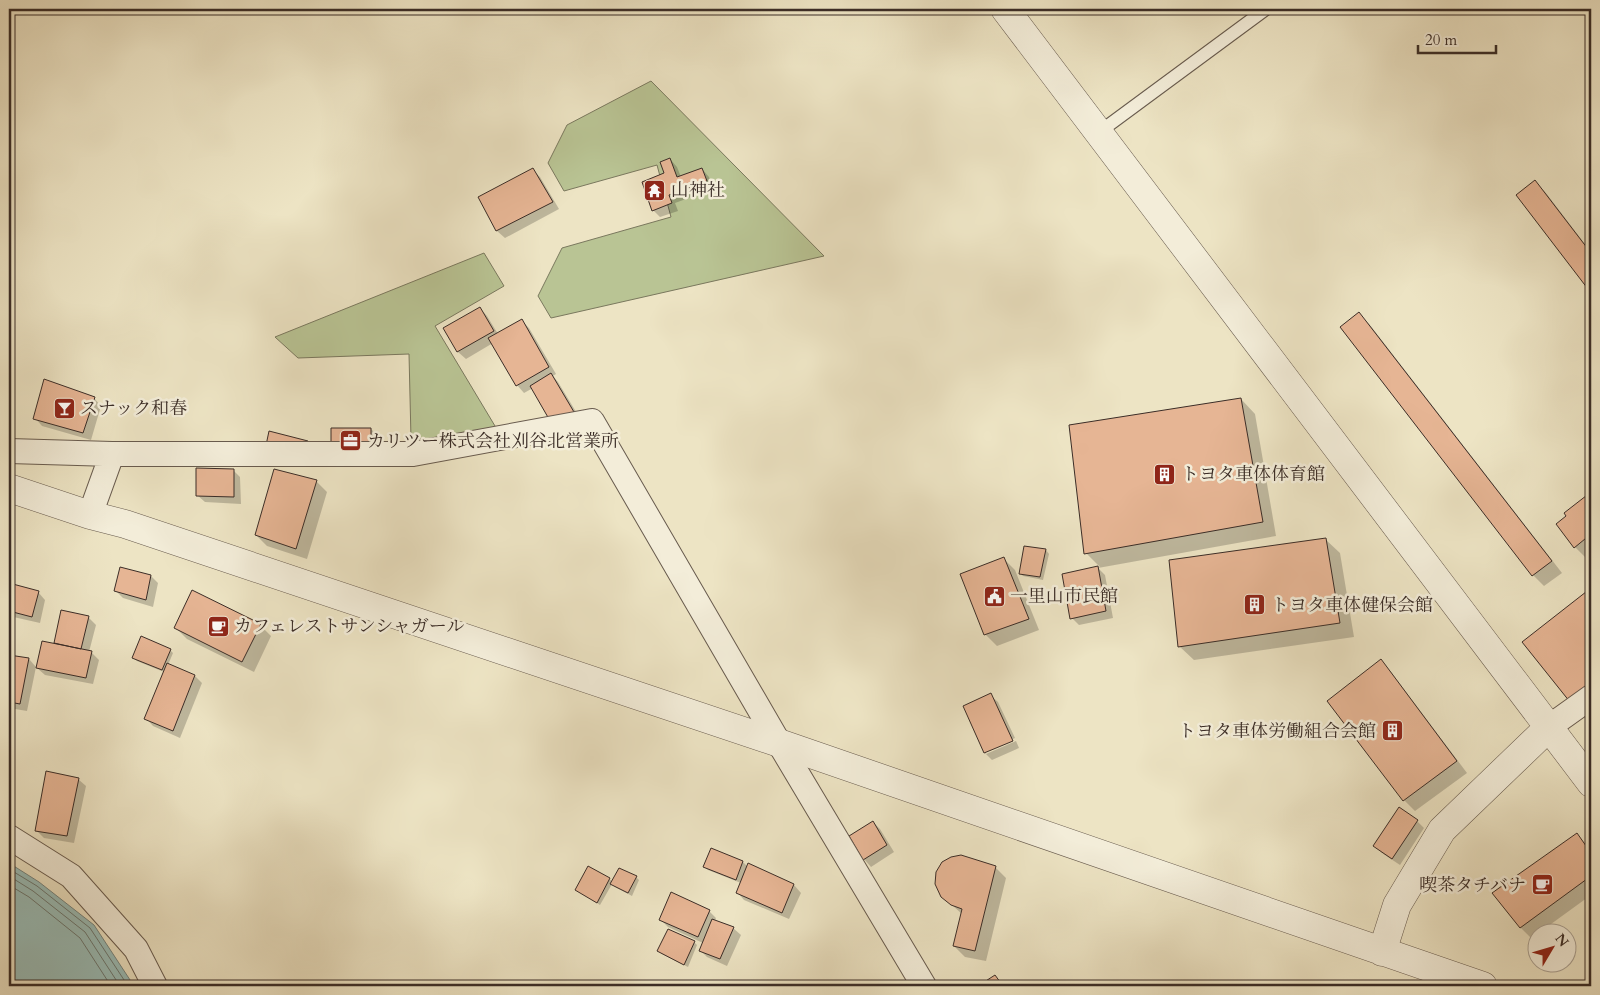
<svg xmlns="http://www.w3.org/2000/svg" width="1600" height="995" viewBox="0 0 1600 995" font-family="Cardo,'Noto Serif JP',serif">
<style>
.green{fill:#b9c494;stroke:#7a785e}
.water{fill:#9abeb9;stroke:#74847f}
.shadow{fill:#0003}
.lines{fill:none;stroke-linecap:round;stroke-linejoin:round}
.shore{stroke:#6a7670;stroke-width:1}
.building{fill:#e6b594;stroke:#3b2d27}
.service-casing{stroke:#685b4e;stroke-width:14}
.minor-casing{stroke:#685b4e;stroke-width:26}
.tertiary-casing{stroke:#685b4e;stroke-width:29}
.service{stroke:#f3edd9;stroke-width:12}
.minor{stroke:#f3edd9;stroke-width:24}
.tertiary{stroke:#f3edd9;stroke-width:28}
.labels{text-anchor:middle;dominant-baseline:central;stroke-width:5;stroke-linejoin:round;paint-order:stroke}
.poi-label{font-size:18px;fill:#3b2d27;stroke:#f3edd9;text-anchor:start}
</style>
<rect width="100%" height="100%" fill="#ede4c4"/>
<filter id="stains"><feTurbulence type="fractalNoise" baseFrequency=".004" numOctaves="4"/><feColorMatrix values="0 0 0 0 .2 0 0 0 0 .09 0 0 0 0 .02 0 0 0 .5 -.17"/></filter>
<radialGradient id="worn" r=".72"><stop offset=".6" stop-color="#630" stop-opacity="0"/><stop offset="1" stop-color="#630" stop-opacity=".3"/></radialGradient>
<path class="green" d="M651,81L824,256L551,318L538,296L562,248L671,217L657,165L564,191L548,163L567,125Z
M484,253L504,286L435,326L501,436L411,439L409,354L298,358L275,337Z"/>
<path class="water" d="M9,863L39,882L94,925L134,986H9Z"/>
<path class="shadow" d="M670,159L677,167L681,177L702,169L709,177L713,189L675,203L678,211L660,217L653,210L666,174Z
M533,170L540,177L559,209L505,238L497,231L480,198Z
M1535,182L1546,193L1591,252V291L1518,195Z
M480,308L487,316L498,334L522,321L529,328L556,374L553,376L558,382L581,420L533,388L524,393L517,385L493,343L466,359L458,352L445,329Z
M1359,314L1370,325L1562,573L1544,586L1533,575L1341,328Z
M94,398L101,406L91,440L42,426L35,418Z
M1241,399L1255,414L1276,536L1098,568L1105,575L1113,618L1079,625L1072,618L1064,575L1100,567L1086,553Z
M371,429L378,436V461L340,460Z
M233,470L240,477L241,504L205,502L197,495Z
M316,481L327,492L307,559L267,546L256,535Z
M1591,493V554L1586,558L1575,547L1568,516L1566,513Z
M1325,539L1340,553L1354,637L1194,660L1179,646Z
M1025,547L1046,550L1049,554L1043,580L1023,576L1020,573Z
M1004,559L1015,570L1039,630L997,646L986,635L962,575Z
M151,576L158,583L153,607L123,598L116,591Z
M9,585L38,592L45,600L40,623L9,616Z
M1591,589V710L1524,642Z
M62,612L88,617L96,625L89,652L92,653L99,660L93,684L45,675L37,668L55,644Z
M260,625L271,636L254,672L187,639L176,628Z
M170,650L173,653L168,665L195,676L202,683L180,738L153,726L146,718L164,672L137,661L134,658Z
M9,656L29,659L36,667L27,711L9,708Z
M1380,661L1391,672L1467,773L1415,811L1404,800Z
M990,695L998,702L1015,738L986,751V754L1016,741L1019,748L992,760L985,753Z
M78,779L86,786L74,843L44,838L37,831Z
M1417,821L1424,828L1400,865L1382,853L1375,846Z
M873,822L880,829L894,852L871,867L864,859Z
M1577,835L1591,850V895L1540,932H1538L1532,939L1521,928L1494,893Z
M712,849L743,862L748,867L749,864L794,885L801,893L789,919L744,900L737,892L741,883L708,870L704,866Z
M995,867L1006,878L986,961L965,957L954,946L962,914L942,896Z
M636,877L639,880L632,896L615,887L612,884L600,905L577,890L609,879L613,882Z
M709,911L716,918L715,921L733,928L741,935L727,966L707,957L700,950L703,943L668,927L660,919Z
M694,942L697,945L688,967L662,954L659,951Z"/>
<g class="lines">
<path class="shore" d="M9,869L37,886L90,928L128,986
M9,876L33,891L85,932L120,986
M9,885L29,897L80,938L111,986"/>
</g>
<path class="building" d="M670,158L677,177L702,168L707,181L669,195L672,203L652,211L642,182L664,173L660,162Z
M533,168L553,202L496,231L478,197Z
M1535,180L1591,253V293L1516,195Z
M480,307L494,331L457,352L443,328Z
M1359,312L1552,561L1532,576L1340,327Z
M522,319L549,367L516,386L488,338Z
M551,373L574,412L553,426L530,386Z
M44,379L95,397L83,433L33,419Z
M1241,398L1263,522L1084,554L1069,425Z
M331,428H371V454L331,453Z
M269,431L308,441V451L265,450Z
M196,468L234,469V497L196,496Z
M274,469L317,480L296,549L255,535Z
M1591,492V534L1574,548L1556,524L1566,516L1564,513Z
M1326,538L1340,623L1178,647L1169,560Z
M1024,546L1046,549L1040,577L1019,574Z
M1004,557L1029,619L984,635L960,574Z
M1098,566L1106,611L1070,619L1062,574Z
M120,567L151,575L146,600L114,591Z
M9,583L39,591L32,617L9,611Z
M1591,588V685L1570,702L1522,642Z
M192,590L261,624L242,662L174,628Z
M61,610L89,616L81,649L54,643Z
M141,636L171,649L162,670L132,658Z
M42,641L92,651L86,678L36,668Z
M9,655L29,658L20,704L9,702Z
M1381,659L1457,761L1403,801L1327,701Z
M167,663L195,675L173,731L144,719Z
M991,693L1013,741L984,753L963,706Z
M46,771L79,778L67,836L35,831Z
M1399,807L1418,820L1392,859L1373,846Z
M873,821L887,845L863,860L849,836Z
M1577,833L1591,853V876L1520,928L1492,893Z
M711,848L743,861L736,880L703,867Z
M961,855L996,866L975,951L953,946L962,909L951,905L941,897L935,884L936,872L942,862L951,857Z
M748,863L794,884L782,913L736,893Z
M588,866L610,878L597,903L575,890Z
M619,868L637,876L628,893L610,884Z
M671,892L710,910L698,937L659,920Z
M712,919L734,927L720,959L699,951Z
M668,929L695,941L684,965L657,951Z
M995,975L1003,986H978Z"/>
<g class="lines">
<defs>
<path id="service" d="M1098,133L1266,9"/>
<path id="minor" d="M9,451L112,454H413L592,421L779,743L924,986
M90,515L112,454
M1549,727L1591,697
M9,837L71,876L136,949L155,986"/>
<path id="tertiary" d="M1005,9L1591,783
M9,488L90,515L125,524L779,743L1483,986
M1382,952L1397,905L1442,830L1549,727"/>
</defs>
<use href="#service" class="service-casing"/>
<use href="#minor" class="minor-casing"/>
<use href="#tertiary" class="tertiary-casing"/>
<use href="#service" class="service"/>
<use href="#minor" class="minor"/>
<use href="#tertiary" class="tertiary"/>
</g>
<defs>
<symbol id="temple-square" viewBox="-11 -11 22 22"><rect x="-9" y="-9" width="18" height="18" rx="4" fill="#8f2418" stroke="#f3edd9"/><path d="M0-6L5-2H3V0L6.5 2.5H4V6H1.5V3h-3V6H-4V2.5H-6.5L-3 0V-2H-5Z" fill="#fff"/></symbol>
<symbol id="bar-square" viewBox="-11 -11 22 22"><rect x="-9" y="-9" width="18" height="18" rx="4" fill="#8f2418" stroke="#f3edd9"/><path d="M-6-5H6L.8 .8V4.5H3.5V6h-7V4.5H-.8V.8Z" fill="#fff"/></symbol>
<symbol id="office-square" viewBox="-11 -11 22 22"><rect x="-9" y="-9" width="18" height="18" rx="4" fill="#8f2418" stroke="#f3edd9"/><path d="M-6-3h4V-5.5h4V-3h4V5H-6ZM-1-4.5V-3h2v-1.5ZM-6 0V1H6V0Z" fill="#fff"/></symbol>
<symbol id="building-square" viewBox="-11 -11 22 22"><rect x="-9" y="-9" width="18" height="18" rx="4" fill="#8f2418" stroke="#f3edd9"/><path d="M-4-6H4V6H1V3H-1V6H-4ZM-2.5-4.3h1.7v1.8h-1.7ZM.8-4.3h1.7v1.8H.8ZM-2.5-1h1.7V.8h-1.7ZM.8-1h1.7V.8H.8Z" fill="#fff"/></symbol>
<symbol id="civic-square" viewBox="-11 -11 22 22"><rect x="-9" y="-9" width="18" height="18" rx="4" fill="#8f2418" stroke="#f3edd9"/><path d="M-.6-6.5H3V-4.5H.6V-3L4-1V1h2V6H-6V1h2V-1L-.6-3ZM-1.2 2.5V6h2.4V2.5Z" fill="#fff"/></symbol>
<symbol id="cafe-square" viewBox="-11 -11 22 22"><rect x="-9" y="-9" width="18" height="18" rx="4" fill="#8f2418" stroke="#f3edd9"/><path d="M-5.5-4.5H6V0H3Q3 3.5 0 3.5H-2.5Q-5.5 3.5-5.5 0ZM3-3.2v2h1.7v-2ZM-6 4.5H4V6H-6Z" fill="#fff"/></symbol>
</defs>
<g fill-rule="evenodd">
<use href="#temple-square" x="642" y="178" width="25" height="25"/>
<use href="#bar-square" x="52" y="396" width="25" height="25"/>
<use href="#office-square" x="338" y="428" width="25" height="25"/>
<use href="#building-square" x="1152" y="462" width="25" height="25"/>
<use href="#civic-square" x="982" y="584" width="25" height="25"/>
<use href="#building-square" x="1242" y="592" width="25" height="25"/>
<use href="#cafe-square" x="206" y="614" width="25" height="25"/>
<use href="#building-square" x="1380" y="718" width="25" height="25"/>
<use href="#cafe-square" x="1530" y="872" width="25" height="25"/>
</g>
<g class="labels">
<g class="poi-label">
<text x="671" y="190">山神社</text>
<text x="80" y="408">スナック和春</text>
<text x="367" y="441">カリツー株式会社刈谷北営業所</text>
<text x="1181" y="474">トヨタ車体体育館</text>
<text x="1010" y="596">一里山市民館</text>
<text x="1271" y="605">トヨタ車体健保会館</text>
<text x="234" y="626">カフェレストサンシャガール</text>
<text x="1376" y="731" text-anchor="end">トヨタ車体労働組合会館</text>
<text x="1526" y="885" text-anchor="end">喫茶タチバナ</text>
</g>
</g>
<rect width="1600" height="995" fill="none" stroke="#ede4c4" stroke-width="30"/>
<rect x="10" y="10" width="1580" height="975" fill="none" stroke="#3b2d27" stroke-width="2.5"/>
<rect x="15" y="15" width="1570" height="965" fill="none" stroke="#3b2d27"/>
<g transform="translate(1552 948) rotate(52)"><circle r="24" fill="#f3edd9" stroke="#a9a092"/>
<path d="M0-4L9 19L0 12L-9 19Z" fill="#8f2418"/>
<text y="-8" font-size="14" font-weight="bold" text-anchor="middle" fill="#3b2d27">N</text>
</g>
<path d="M1418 45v8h78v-8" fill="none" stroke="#3b2d27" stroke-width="2.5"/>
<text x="1425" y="45" font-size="15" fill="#3b2d27" stroke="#f3edd9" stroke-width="4" paint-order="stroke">20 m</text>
<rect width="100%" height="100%" filter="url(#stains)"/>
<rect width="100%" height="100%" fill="url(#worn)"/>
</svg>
